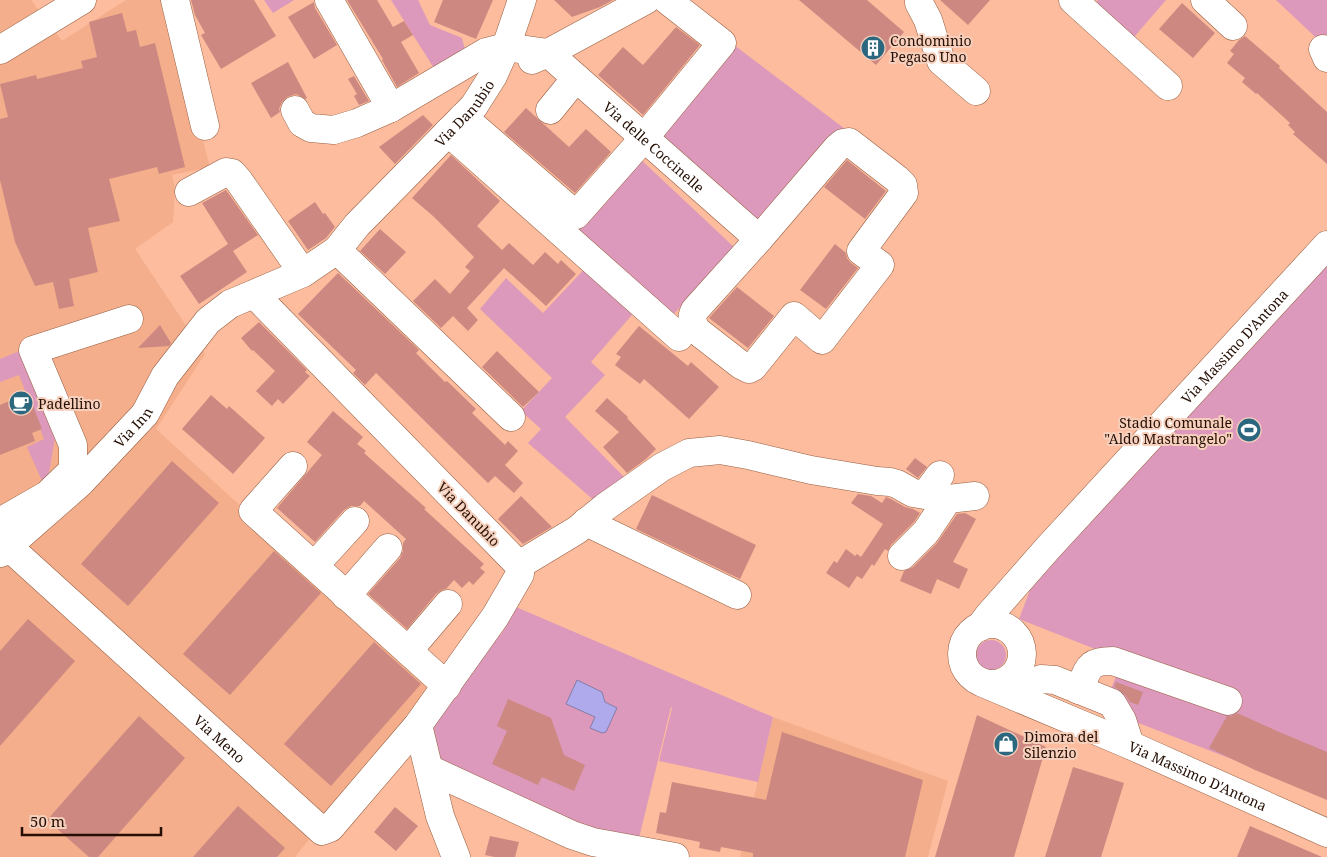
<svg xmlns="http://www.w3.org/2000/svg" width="1327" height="857" viewBox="0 0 1327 857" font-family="'Noto Serif',serif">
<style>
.built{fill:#f4ae8b}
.green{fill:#dc99bc}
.water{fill:#aeaaec;stroke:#857ca6}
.building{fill:#cd8981}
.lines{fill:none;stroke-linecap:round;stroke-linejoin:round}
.minor-casing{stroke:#975e41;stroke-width:29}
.major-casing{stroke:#975e41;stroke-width:29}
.minor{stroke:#fff;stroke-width:28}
.major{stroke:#fff;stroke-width:28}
.labels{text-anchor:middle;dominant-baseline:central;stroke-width:4;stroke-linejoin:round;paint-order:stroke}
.poi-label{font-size:14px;fill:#250f04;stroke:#f7d0bd;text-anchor:start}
.street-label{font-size:14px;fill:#250f04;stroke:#f7d0bd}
</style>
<rect width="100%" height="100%" fill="#fcbc9d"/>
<path class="built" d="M0,0H31L62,41L126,0H165L210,167L172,175L175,188L173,222L135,249L205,354L156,429L434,682L295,857H0Z
M773,717L948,781L928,857H740Z"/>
<path class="green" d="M264,0H294L273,13Z
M391,0H418L430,25L462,38L467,57L437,73Z
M1098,0H1166L1128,44L1089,10Z
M1276,0H1327V48Z
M734,45L845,129L757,221L658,134Z
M638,157L735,248L671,317L576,233Z
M590,263L638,308L591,362L605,375L565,417L627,480L597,503L528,443L541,429L521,411L552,378L480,309L506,278L543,313Z
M1327,264V796L1123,717L1108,696L1123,660L1019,619L1030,590L1313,268Z
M27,348L58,421L46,490L27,447L44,439L19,375L0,382V359Z
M516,607L773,717L758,782L659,761L672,708L671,707L638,842L597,832L435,761L432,721L495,633L501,635Z
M976 655a15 15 0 1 1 30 0a15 15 0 1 1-30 0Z"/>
<path class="water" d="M577,680L602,692L605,702L617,708L606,732L602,733L590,728L595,717L566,704Z"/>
<path class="building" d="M191,0H254L276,36L221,69L201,35L205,33L195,15Z
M347,0H377L393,27L404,21L413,35L401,42L419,73L397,87L382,60L383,59Z
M443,0H493L476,39L434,22Z
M554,0H613L600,7L572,17Z
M799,0H867L904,32L876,65Z
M940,0H990L968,25Z
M314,2L315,8L337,45L314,59L288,17Z
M1182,3L1215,33L1193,58L1159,29Z
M122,13L127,32L136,30L140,47L155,43L185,167L159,174L157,167L109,179L120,221L88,228L98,272L69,279L74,306L59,309L53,282L35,286L15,242L0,180V119L8,117L0,84L36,75L37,79L83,68L81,61L97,57L89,22Z
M676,27L700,45L643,115L598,75L623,47L643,65Z
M1245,36L1280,66L1279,68L1327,112V164L1293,134L1295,132L1288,125L1290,123L1257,93L1256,94L1242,82L1245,78L1227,63L1234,54L1230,51L1239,40Z
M288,62L307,98L305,99L296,94L287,97L282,102L279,109L280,112L271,118L251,83Z
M354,76L369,101L359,105L354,96L357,94L348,79Z
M526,108L569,147L586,129L611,152L575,193L504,132Z
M423,115L433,125L395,164L379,147Z
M451,155L500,201L477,226L502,250L509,243L533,265L545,252L558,264L561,260L576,274L546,306L504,268L467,308L478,320L468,331L453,316L441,328L413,301L435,279L450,294L470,271L465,267L474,257L433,216L412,198Z
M847,160L886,191L865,219L824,187Z
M226,190L258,235L233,251L247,272L199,304L180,276L228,244L202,203Z
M315,202L323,214L325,213L335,227L326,238L308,250L288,221Z
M380,229L406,252L385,274L360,251Z
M835,244L846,253L847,258L851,263L858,268L826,309L800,290Z
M338,273L419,350L416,353L445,382L447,381L476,409L472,413L505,445L508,441L518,451L505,465L523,483L514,493L495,476L488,483L445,441L376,373L365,385L353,373L356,370L298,314Z
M737,287L774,316L748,348L709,318Z
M259,322L307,370L305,372L310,376L283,404L278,399L272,406L256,391L275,371L253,350L252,351L241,338Z
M160,325L171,343L169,346L138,348Z
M639,326L688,366L691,362L719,387L689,419L644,379L640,384L615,365L621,357L616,354Z
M497,351L539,392L523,407L482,367Z
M28,393L42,429L32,433L35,441L0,455V405Z
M211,395L227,409L229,406L265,438L233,474L182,429Z
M607,398L628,417L627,418L656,449L646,459L627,473L603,447L619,432L595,411Z
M333,411L363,437L357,444L366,451L364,453L426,508L424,509L484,564L480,568L485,572L473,585L469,581L462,588L454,580L446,589L442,590L436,594L407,629L368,594L400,558L403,551V543L406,539L364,501L360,506H351L344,510L315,542L277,508L322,455L307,442Z
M915,458L927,467L918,478L906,469Z
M172,461L219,503L128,606L81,564Z
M858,494L871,496L882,503L886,497L891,499L905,507L913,509L920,513L914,522L891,545L888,551L885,549L874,566L872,564L862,579L857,576L849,588L826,573L834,561L837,563L846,549L855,556L857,554L861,557L883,524L851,503Z
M652,495L756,545L740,579L636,529Z
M521,496L552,527L523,544L498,519Z
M965,513L976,519L953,562L968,569L959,589L937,579L931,594L900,581L904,571L913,567L937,543L957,514Z
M274,551L321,593L230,695L183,654Z
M28,619L75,661L0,746V651Z
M374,642L421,684L331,786L284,744Z
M1116,682L1143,692L1138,705L1130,702L1125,695L1118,689L1114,687Z
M508,699L551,718L564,755L585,765L574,791L542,777L538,785L492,764L507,731L497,726Z
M1237,713L1277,731L1327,752V800L1255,770L1209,748L1227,716H1231Z
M977,715L1046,747L1014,857H935Z
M139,716L185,758L98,857H89L47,820Z
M782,732L923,780L905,857H753V853L721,847L720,852L699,848L700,842L656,833L660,812L666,813L672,782L766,800Z
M1073,767L1124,783L1101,857H1045Z
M238,806L285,848L277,857H193Z
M395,807L418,826L396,851L374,832Z
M1250,826L1322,857H1237Z
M490,836L519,842L515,857H495L485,855Z"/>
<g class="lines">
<defs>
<g id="minor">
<path d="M175,0L205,126"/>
<path d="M329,0L391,108"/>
<path d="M919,0V3L928,20L941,61L976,91"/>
<path d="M1073,0L1168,86"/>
<path d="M1205,0L1233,26"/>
<path d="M1323,49L1327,58"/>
<path id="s1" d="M532,60L548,53L759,239"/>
<path d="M295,110L302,123L311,128L334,130L357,123L391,108L486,52L506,47L548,53L646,0"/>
<path d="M550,110L576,78"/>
<path d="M463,117L576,215L644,138L722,43L667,0"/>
<path d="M448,132L679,337"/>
<path d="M849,142L897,179L903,185L904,193L861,251L880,265L822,340L794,316L753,367L749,369L741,365L696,330C692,322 691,317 695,310L759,239L837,148L843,143Z"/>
<path d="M189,192L226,172L232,173L239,181L303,273"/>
<path d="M337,250L511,417"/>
<path d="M293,466L253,511L447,686"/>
<path d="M586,522L737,595"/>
<path d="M15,540L5,519L47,495L73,470V445L33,350L129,319"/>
<path id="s2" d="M11,549L322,831L330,828L418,725L495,617L520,574L519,565L255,295"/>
<path id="s3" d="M0,553L11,549L15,540L80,483L145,414L165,376L208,321L230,304L303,273L337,250L357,225L474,106L493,76L506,47L522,0"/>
<path d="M902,556L926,532L948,499L975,496"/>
<path d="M519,565L577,530L605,507L662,467L689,453L720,450L748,455L811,470L877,481L890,482L897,484L913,493L925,495L940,475"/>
<path d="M314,566L355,521"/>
<path d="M346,596L388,548"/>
<circle cx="992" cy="654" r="30"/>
<path id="s4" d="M980,627L989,615L1048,548L1327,245"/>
<path d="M408,651L448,604"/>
<path d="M1033,682L1041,679L1055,680L1112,703L1122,720L1130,745"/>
<path id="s5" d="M983,683L1130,745L1327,833"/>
<path d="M1079,690C1089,668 1087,661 1113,661L1228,701"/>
<path d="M418,725L440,816L456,857"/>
<path d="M429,769L572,835L593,842L675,857"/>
</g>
<path id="major" d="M0,50L82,0"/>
</defs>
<use href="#minor" class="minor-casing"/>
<use href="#major" class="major-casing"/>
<use href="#minor" class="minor"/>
<use href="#major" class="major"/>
</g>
<defs>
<symbol id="building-disc" viewBox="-11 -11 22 22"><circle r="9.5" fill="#2b677e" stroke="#f7d0bd"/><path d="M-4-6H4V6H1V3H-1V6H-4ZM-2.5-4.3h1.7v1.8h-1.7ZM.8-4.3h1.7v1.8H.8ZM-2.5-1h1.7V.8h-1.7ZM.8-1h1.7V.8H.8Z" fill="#fff"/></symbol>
<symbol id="cafe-disc" viewBox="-11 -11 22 22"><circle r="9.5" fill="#2b677e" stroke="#f7d0bd"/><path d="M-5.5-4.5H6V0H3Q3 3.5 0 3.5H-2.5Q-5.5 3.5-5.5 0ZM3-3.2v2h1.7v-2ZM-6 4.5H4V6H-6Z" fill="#fff"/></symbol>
<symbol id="stadium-disc" viewBox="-11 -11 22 22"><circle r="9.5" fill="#2b677e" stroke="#f7d0bd"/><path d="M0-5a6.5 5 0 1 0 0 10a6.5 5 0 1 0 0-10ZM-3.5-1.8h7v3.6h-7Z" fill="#fff"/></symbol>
<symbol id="shop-disc" viewBox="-11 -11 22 22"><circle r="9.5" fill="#2b677e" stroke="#f7d0bd"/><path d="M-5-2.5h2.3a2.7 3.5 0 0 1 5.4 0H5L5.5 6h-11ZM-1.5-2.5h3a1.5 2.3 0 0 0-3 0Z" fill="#fff"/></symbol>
</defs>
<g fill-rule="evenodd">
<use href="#building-disc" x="859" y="34" width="28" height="28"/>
<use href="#cafe-disc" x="7" y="389" width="28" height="28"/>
<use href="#stadium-disc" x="1235" y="416" width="28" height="28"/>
<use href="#shop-disc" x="992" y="730" width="28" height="28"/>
</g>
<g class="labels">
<g class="poi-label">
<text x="890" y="40">Condominio<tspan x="890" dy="16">Pegaso Uno</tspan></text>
<text x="38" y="403">Padellino</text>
<text x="1232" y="422" text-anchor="end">Stadio Comunale<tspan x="1232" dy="16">"Aldo Mastrangelo"</tspan></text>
<text x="1024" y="736">Dimora del<tspan x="1024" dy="16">Silenzio</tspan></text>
</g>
<g class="street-label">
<text stroke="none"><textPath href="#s3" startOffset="651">Via Danubio</textPath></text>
<text stroke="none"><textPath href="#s1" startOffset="159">Via delle Coccinelle</textPath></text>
<text stroke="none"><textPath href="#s4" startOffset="379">Via Massimo D'Antona</textPath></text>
<text stroke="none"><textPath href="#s3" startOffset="185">Via Inn</textPath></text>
<text transform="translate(469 514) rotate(46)">Via Danubio</text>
<text stroke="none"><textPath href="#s2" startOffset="282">Via Meno</textPath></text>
<text stroke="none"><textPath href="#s5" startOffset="234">Via Massimo D'Antona</textPath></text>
</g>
</g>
<path d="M22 827v8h139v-8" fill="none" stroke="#250f04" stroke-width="2.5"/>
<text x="30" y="827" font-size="15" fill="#250f04" stroke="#f7d0bd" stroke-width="4" paint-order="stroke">50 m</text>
</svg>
